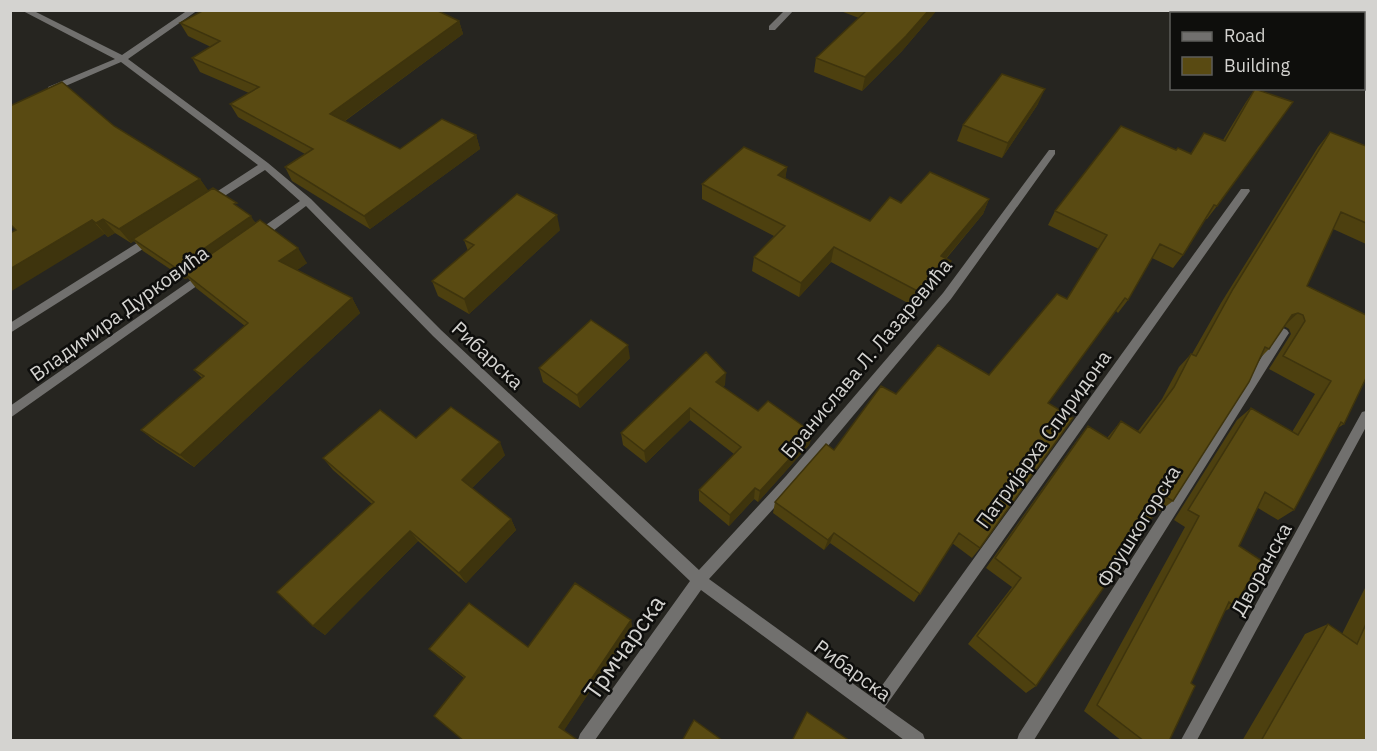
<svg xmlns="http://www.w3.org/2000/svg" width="1377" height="751" viewBox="0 0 1377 751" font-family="'IBM Plex Sans',sans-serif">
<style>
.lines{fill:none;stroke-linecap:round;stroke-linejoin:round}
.street{fill:#71706e;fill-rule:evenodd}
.wall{fill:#4d400f}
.shaded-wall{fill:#3e340d}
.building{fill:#594a12;stroke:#3e340d;stroke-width:1.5}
.labels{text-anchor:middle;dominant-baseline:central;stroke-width:5;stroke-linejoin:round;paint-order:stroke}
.street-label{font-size:20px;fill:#d4d3d0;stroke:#0e0e0c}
.near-street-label{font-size:24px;fill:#d4d3d0;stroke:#0e0e0c}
</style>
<rect width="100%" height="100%" fill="#262520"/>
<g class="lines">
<path class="street" d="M21,10H32L122,55L188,10H198L128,59L268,163L311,199L441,330L699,570L786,476L943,293L1049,150H1055V154L951,299L796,484L709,579L873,698L1241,189H1249L1250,191L885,707L923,734L925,740H904L701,590L595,740H578L580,734L690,581L433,336L306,206L261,240H253L252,237L253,234L300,201L265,170L212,204H204V200L258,165L121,62L54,91H48V87L115,59Z
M785,10H794L775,30H769V26Z
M150,235L155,239L154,242L10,333V323Z
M204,271L208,272L209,275L208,278L10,418V406Z
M1283,328L1287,330L1289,333L1287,336L1034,740H1017L1019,734L1279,330Z
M1366,411V427L1197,740H1181L1362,412Z"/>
</g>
<path class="wall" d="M838,10H937L902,51L862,91L814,72L816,58L859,18Z
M459,21L463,34L345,121L400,149L476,135L480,149L370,229L292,181L285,167L305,154L238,117L230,104L249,93L200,72L192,58L211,47L188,36L180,23Z
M1255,89L1217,206L1207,219H1205L1183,255L1173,268L1152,258L1128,300L1118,313L1116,311L1048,403L980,548L972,558L952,543L914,602L830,543L824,550L773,513L775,502L896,394L989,375L1067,299L1099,249L1048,225L1055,211L1176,150L1190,153L1223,140L1246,102Z
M1038,104L1002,158L957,141L963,125Z
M10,106L114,126L200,179L208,191L241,209L256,223L307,263L297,270L352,298L360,313L194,467L156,442L141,430L202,378L194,370L245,326L196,288L188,278L185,279L143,251L134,241L131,243L115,233L108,237L105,234L16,230L10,225Z
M1330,132L1366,146V244L1333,229L1307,286L1344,424L1338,428L1294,510L1278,520L1258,508L1239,546L1234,606L1225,611L1191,683L1169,741H1122L1084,711L1185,527L1174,520L1237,420L1251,408L1292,432L1315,394L1269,369L1291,334L1289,329L1284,326L1269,349L1260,358L1173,501L1160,511L1157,510L1036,686L1026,693L968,644L1012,587L986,568L1078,439L1088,426L1107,438L1121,421L1138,431L1162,399L1179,367L1191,354H1192L1221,303L1318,147Z
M787,167L785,179L870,221L901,203L989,199L983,214L946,259L945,276L919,309L831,262L799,297L752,271L754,257L774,236L702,199V184Z
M560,230L469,314L438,296L432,281L468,251L464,240Z
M630,358L580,408L543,382L539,368Z
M725,385L723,387L758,411L813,433L809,445L758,502L754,499L729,526L699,501V490L734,454L690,420L646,463L623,445L621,433Z
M416,438L505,455L472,488L511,519L516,530L466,583L418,541L325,635L313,626L372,504L333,470L323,458Z
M1366,586V741H1242L1305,634L1328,624L1342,634Z
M631,620L632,628L564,730L464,678L438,657L429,649L528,647Z"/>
<path class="shaded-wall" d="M929,10H937L902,51L862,91L865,77Z
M459,21L463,34L336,127L330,114Z
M1045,89L1038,104L1002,158L1008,143Z
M476,135L480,149L370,229L364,216Z
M787,167L785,182L778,175Z
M200,179L210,193L133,239L134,241L131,243L119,229Z
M989,199L983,214L935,271L941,256Z
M557,215L560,230L469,314L464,299Z
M251,216L258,228L184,273L188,278L185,279L176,268Z
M103,219L115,233L108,237L96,223Z
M92,220L105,234L10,292V269Z
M834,247L831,262L799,297L801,283Z
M298,248L307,263L289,276L279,261Z
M951,261L945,276L919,309L925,295Z
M352,298L360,313L194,467L180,455Z
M1298,313L1284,326L1292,315Z
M628,345L630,358L580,408L577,395Z
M726,373L725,385L715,395L716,382Z
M690,408V420L646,463L644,451Z
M813,433L809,445L758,502L760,491Z
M500,442L505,455L468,492L462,480Z
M755,488L754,499L729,526L730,515Z
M511,519L516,530L466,583L459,573Z
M410,531L418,541L325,635L313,626Z
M834,533L830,543L824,550L828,540Z
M631,620L632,628L563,732L559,727Z"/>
<path class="building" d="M204,10H436L459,21L330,114L400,149L442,119L476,135L364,216L285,167L313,149L230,104L259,87L192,58L220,41L180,23Z
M867,10H929L906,36L865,77L816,58Z
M1002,74L1045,89L1008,143L963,125Z
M62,82L114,126L200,179L119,229L103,219L96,223L92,220L10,269V233L16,230L10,224V106Z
M1255,89L1293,102L1217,206L1214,205L1183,255L1160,244L1128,300L1125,298L1048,403L1073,418L980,548L959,533L920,594L834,533L828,540L775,502L826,444L834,450L881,386L896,394L938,345L989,375L1057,294L1067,299L1107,235L1055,211L1121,126L1176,150L1178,148L1191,154L1204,133L1225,141Z
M1330,132L1366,146V223L1341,212L1307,286L1366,315V378L1344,424L1341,422L1294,510L1265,492L1239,546L1262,561L1234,606L1229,602L1191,683L1195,686L1169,741H1144L1097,705L1199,516L1188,510L1251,408L1298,435L1331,381L1283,356L1305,321L1303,315L1298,313L1292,315L1269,349L1265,347L1249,382L1173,501L1166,497L1036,686L977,636L1021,578L995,558L1088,426L1109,439L1121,421L1140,433L1174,387L1191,354L1196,356L1233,289Z
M744,147L787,167L778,175L870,221L890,197L901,203L930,172L989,199L941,256L951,261L925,295L834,247L801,283L754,257L785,226L702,184Z
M213,188L237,203L234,204L251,216L176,268L133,239Z
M517,194L557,215L464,299L432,281L474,245L464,240Z
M260,220L298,248L279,261L352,298L180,455L141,430L204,376L194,370L248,323L184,273Z
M591,320L628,345L577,395L539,368Z
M706,352L726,373L716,382L758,411L768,401L813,433L760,491L755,488L730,515L699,490L741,447L690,408L644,451L621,433Z
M451,407L500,442L462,480L511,519L459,573L410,531L313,626L277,592L374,502L323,458L380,410L416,438Z
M575,583L631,620L559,727L579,741H464L434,716L465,677L429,649L469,603L528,647Z
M1328,624L1357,644L1366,624V741H1261Z
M807,712L850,741H792Z
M694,720L723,741H682Z"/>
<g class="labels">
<g class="street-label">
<text transform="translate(119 313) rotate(-36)">Владимира Дурковића</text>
<text transform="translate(488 355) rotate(43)">Рибарска</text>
<text transform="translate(866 358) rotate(-50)">Бранислава Л. Лазаревића</text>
<text transform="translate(1043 439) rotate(-54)">Патријарха Спиридона</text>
<text transform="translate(1138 526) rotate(-58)">Фрушкогорска</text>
<text transform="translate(1261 569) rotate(-61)">Дворанска</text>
<text transform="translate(853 670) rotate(36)">Рибарска</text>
</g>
<g class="near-street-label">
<text transform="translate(624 647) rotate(-55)">Трмчарска</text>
</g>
</g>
<rect width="1377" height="751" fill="none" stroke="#d4d3d0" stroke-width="24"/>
<rect x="1170" y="12" width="195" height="78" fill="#0e0e0c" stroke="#5d5d5a" stroke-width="1.5"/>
<rect x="1182" y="32" width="30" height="9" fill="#71706e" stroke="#5d5d5a" stroke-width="1.5"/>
<text x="1224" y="42" font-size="18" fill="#d4d3d0">Road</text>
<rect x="1182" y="57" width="30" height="18" fill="#594a12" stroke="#5d5d5a" stroke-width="1.5"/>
<text x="1224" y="72" font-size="18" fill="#d4d3d0">Building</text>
</svg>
